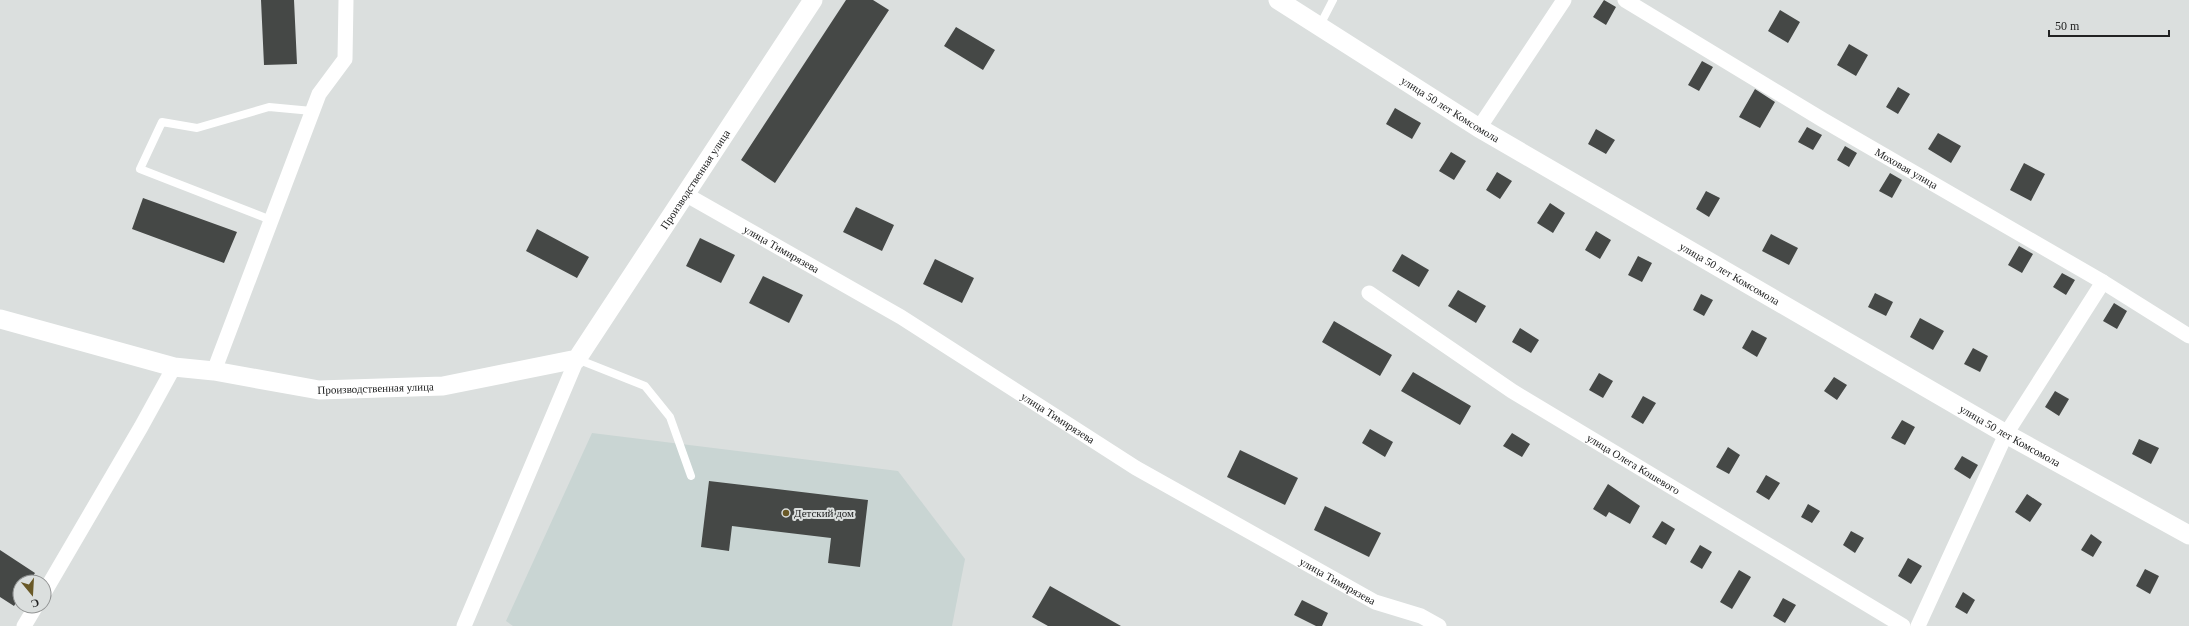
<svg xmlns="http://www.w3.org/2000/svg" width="2189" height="626" viewBox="0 0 2189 626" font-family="'Times New Roman',serif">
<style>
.built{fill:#c9d5d3}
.building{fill:#454846}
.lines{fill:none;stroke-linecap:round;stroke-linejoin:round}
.service{stroke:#fff;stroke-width:8}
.minor{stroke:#fff;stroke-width:15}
.tertiary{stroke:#fff;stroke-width:19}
.poi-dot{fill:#695927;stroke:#dbdfde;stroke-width:1.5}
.labels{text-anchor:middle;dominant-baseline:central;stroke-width:4;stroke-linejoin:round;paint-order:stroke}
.street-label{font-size:11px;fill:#212222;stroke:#dbdfde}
.poi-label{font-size:11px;fill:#212222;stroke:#dbdfde;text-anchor:start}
</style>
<rect width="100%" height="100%" fill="#dbdfde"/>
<path class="built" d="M592,433L898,471L965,559L952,626H513L506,621Z"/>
<path class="building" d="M261,0H294L297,64L264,65Z
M846,0H873L889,10L775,183L741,160Z
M1604,0L1616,7L1606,25L1593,17Z
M1780,10L1800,22L1788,43L1768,31Z
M956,27L995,50L983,70L944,46Z
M1849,44L1868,55L1856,76L1837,65Z
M1702,61L1713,67L1699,91L1688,85Z
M1898,87L1910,94L1898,114L1886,107Z
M1755,89L1775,102L1760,128L1739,117Z
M1395,108L1421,123L1412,139L1386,124Z
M1807,127L1822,135L1813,150L1798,142Z
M1596,129L1615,140L1606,154L1588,144Z
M1938,133L1961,146L1951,163L1928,149Z
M1845,146L1857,153L1849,167L1837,160Z
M1451,152L1466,161L1454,180L1439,171Z
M2024,163L2045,174L2031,201L2010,190Z
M1497,172L1512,181L1500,199L1486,190Z
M1890,173L1902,180L1892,198L1879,191Z
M1706,191L1720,198L1709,217L1696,209Z
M143,198L237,232L224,263L132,229Z
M1550,203L1565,213L1553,233L1537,223Z
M856,207L894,225L882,251L843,232Z
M537,229L589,257L577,278L526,251Z
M1596,231L1611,240L1600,259L1585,250Z
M1771,234L1798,248L1789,265L1762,251Z
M700,238L735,255L721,283L686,266Z
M2019,246L2033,254L2022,273L2008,265Z
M1402,254L1429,270L1419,287L1392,271Z
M1638,256L1652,263L1642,282L1628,275Z
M935,259L974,278L962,303L923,284Z
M2062,273L2075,280L2066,295L2053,287Z
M763,276L803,295L789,323L749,303Z
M1458,290L1486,306L1476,323L1448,306Z
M1875,293L1893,302L1886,316L1868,307Z
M1701,294L1713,300L1704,316L1693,310Z
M2114,303L2127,311L2117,329L2103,321Z
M1920,318L1944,331L1933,350L1910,337Z
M1334,321L1392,355L1380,376L1322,342Z
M1520,328L1539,340L1531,353L1512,342Z
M1752,330L1767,338L1757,357L1742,348Z
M1973,348L1988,356L1980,372L1964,364Z
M1413,372L1471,406L1460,425L1401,391Z
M1599,373L1613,381L1603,398L1589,390Z
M1834,377L1847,385L1837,400L1824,391Z
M2055,391L2069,399L2059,416L2045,407Z
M1643,396L1656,403L1643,424L1631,417Z
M1902,420L1915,427L1905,445L1891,438Z
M1370,429L1393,442L1385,457L1362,443Z
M1512,433L1530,444L1522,457L1503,446Z
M2139,439L2159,448L2151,464L2132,454Z
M1728,447L1740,455L1729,474L1716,467Z
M1240,450L1298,478L1285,505L1227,477Z
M1962,456L1978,465L1970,479L1954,469Z
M1766,475L1780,483L1769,500L1756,492Z
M709,481L868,500L860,567L828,563L831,538L732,526L729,551L701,547Z
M1608,484L1640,506L1630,524L1609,512L1606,517L1593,509Z
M2027,494L2042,504L2030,522L2015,512Z
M1808,504L1820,511L1812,523L1801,517Z
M1325,506L1381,533L1369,557L1314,530Z
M1662,521L1675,529L1666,545L1652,537Z
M1851,531L1864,538L1855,553L1843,545Z
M2091,534L2102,542L2093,557L2081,550Z
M1700,545L1712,552L1702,569L1690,562Z
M0,550L35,573L29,582H20V596L14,606L0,597Z
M1908,558L1922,566L1911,584L1898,576Z
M2145,569L2159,576L2150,594L2136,586Z
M1739,570L1751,577L1732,609L1720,602Z
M1050,586L1121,626H1048L1032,617Z
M1963,592L1975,600L1967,614L1955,607Z
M1783,598L1796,605L1785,623L1773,616Z
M1302,600L1328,613L1322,626H1316L1294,615Z"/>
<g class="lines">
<path class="service" d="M1319,27L1333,0
M271,220L140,169L162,122L197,128L269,107L312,111
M577,359L645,386L670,417L691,476"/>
<g class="minor">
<path id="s1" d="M1625,0L1823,120L2103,282L2189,336"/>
<path d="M1479,128L1564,0"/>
<path id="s2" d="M685,194L901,317L1136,468L1375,602L1421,616L1439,626"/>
<path id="s3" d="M1369,293L1512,391L1903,626"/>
<path d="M214,371L319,94L345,59L346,0"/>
<path d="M44,593L141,427L174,367"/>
<path d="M24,626L36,606"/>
<path d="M464,626L577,359"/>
<path d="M1918,626L2006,434L2103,282"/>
</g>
<g class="tertiary">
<path id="s4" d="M1278,0L1479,128L2006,434L2189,535"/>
<path id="s5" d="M0,319L174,367L214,371L319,390L443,386L577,359L813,0"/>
</g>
</g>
<circle class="poi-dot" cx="786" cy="513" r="4"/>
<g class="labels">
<g class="street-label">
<text stroke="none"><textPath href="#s4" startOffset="204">улица 50 лет Комсомола</textPath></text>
<text stroke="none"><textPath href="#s1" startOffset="328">Моховая улица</textPath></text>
<text stroke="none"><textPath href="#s5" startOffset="803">Производственная улица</textPath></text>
<text stroke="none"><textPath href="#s2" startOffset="111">улица Тимирязева</textPath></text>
<text stroke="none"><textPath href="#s4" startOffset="528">улица 50 лет Комсомола</textPath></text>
<text stroke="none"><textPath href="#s5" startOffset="384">Производственная улица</textPath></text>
<text stroke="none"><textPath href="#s2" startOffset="435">улица Тимирязева</textPath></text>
<text stroke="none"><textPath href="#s4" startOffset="852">улица 50 лет Комсомола</textPath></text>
<text stroke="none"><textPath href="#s3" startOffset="315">улица Олега Кошевого</textPath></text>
<text stroke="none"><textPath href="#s2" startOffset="759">улица Тимирязева</textPath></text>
</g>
<g class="poi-label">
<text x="794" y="513">Детский дом</text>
</g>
</g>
<g transform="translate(32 594) rotate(162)"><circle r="19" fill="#dbdfde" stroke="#919393"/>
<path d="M0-3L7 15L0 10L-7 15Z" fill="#695927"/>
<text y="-6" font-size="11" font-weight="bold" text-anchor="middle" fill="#212222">С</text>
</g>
<path d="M2049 30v6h120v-6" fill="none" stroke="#212222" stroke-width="2"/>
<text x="2055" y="30" font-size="12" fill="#212222" stroke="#dbdfde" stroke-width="3" paint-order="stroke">50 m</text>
</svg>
